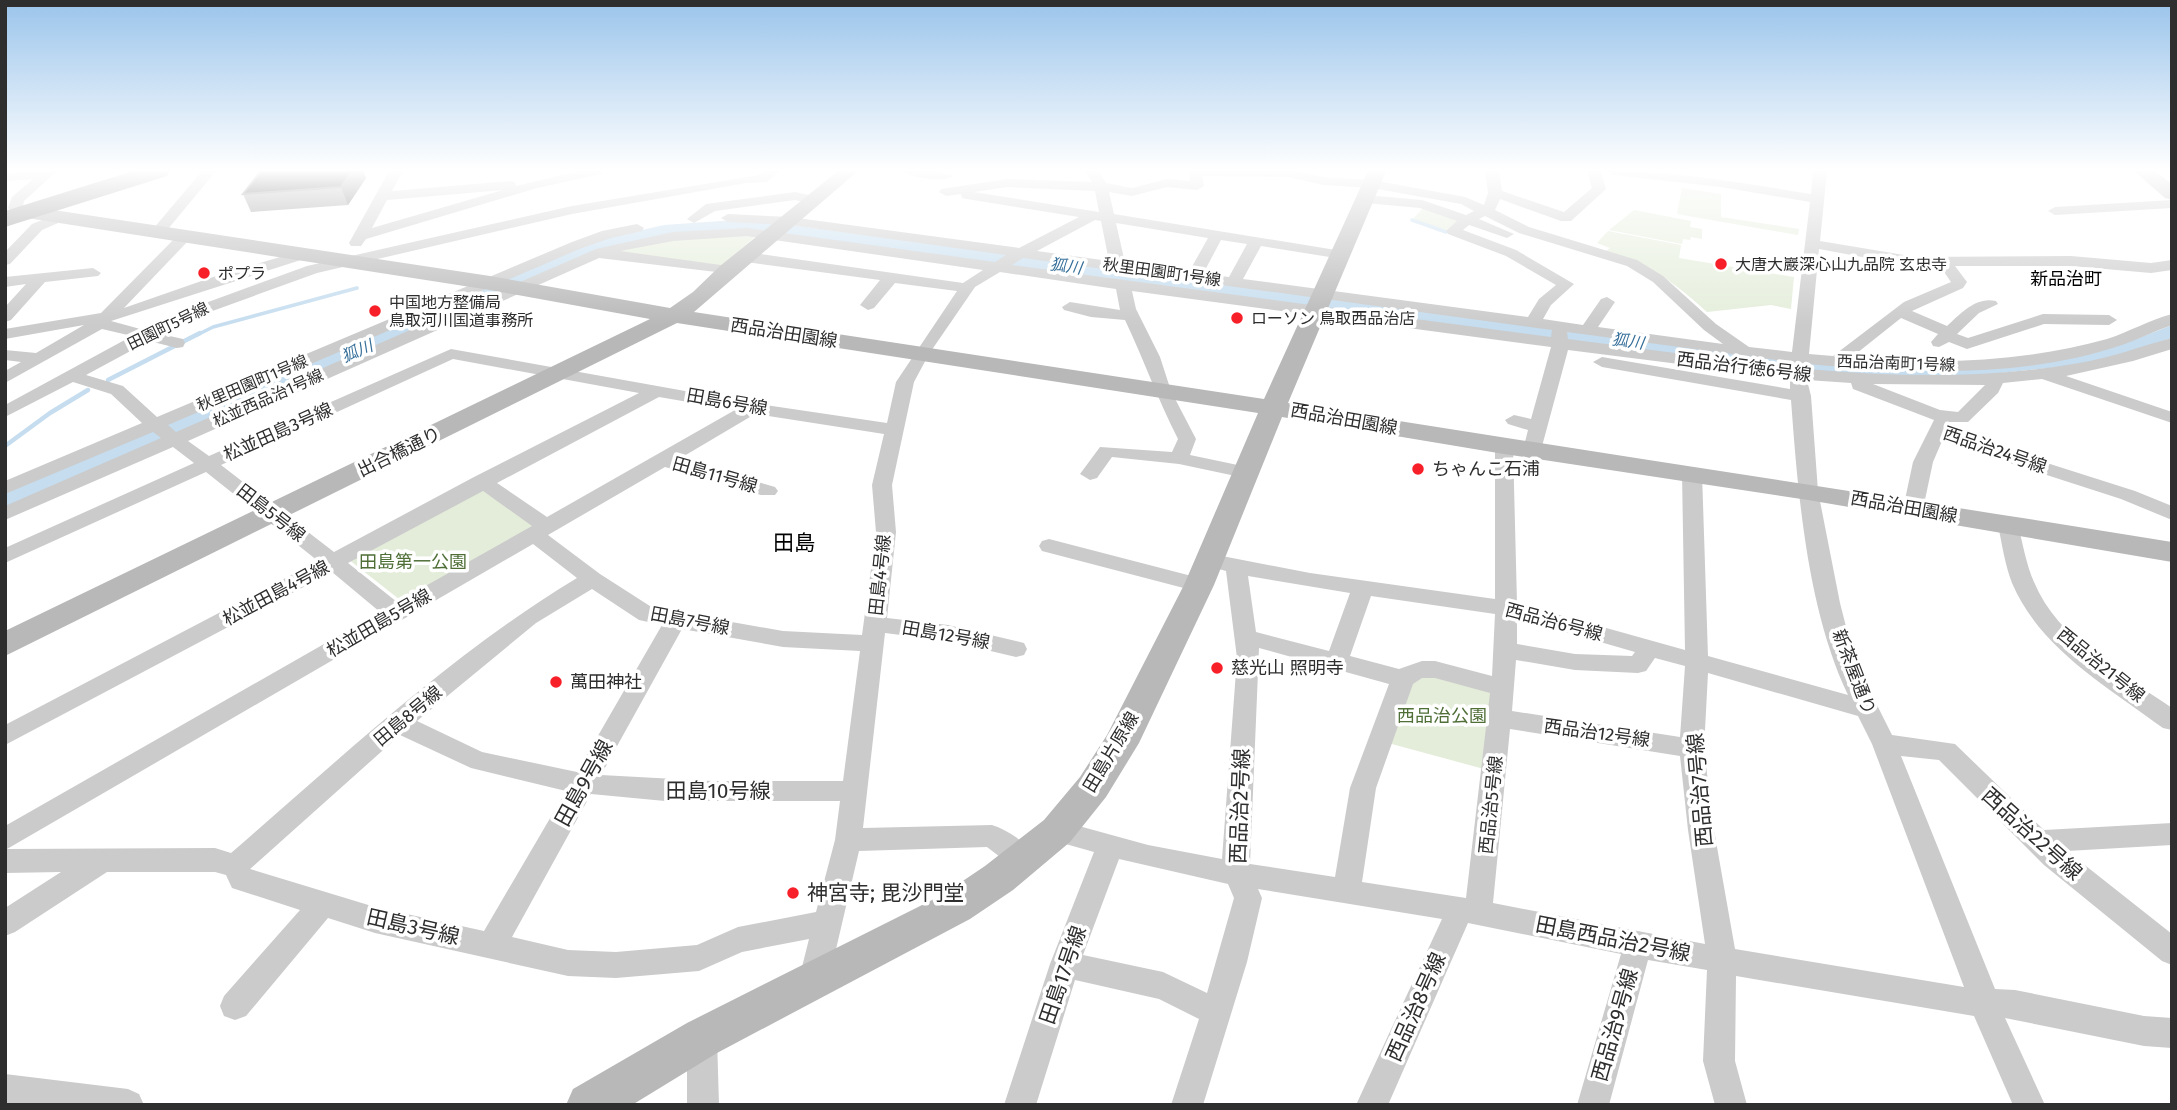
<svg xmlns="http://www.w3.org/2000/svg" width="2177" height="1110" viewBox="0 0 2177 1110" font-family="'Fira Sans','Noto Sans JP',sans-serif">
<style>
.green{fill:#e4edda}
.water{fill:#c5ddef}
.lines{fill:none;stroke-linecap:round;stroke-linejoin:round}
.stream-far1{stroke:#c5ddef;stroke-width:3.5}
.stream{stroke:#c5ddef;stroke-width:4.5}
.street{fill:#cbcbcb;fill-rule:evenodd}
.secondary{fill:#b8b8b8;fill-rule:evenodd}
.highway{fill:#959595;fill-rule:evenodd}
.wall{fill:#8a8a8a}
.shaded-wall{fill:#5b5b5b}
.building{fill:#151515;stroke:#5b5b5b;stroke-width:2}
.poi-dot{fill:#f71f28;stroke:#fff;stroke-width:2.5}
.labels{text-anchor:middle;dominant-baseline:central;stroke-width:7;stroke-linejoin:round;paint-order:stroke}
.far-poi-label{font-size:16px;fill:#2e2e2e;stroke:#fff;text-anchor:start}
.far-water-label{font-size:16px;font-style:italic;fill:#346e99;stroke:#fff}
.far-street-label{font-size:16px;fill:#2e2e2e;stroke:#fff}
.far-quarter-label{font-size:18px;fill:#000;stroke:#fff}
.street-label{font-size:18px;fill:#2e2e2e;stroke:#fff}
.poi-label{font-size:18px;fill:#2e2e2e;stroke:#fff;text-anchor:start}
.park-label{font-size:18px;fill:#4f6f37;stroke:#fff}
.quarter-label{font-size:21px;fill:#000;stroke:#fff}
.near-street-label{font-size:21px;fill:#2e2e2e;stroke:#fff}
.near-poi-label{font-size:21px;fill:#2e2e2e;stroke:#fff;text-anchor:start}
</style>
<rect width="100%" height="100%" fill="#fff"/>
<path class="green" d="M1682,188L1721,194V217L1799,229L1798,235L1677,214Z
M1424,207L1462,220L1447,232L1412,220Z
M1634,210L1691,221L1690,227L1702,229V239L1691,237L1690,240L1683,239L1682,244L1609,230Z
M1608,231L1681,245L1679,258L1794,277L1791,309L1771,305L1707,312C1673,282 1650,263 1604,252L1610,248L1597,243Z
M757,235L719,268L610,252L680,237Z
M480,489L537,527L404,603L348,559Z
M1418,673L1487,687L1492,695L1484,769L1388,743L1413,677Z"/>
<path class="water" d="M748,219L1785,360L1949,369L2134,340L2172,325V338L2112,358L2059,367L1963,377L1824,373L1353,313L763,231L667,234L602,249L5,509V493L594,241L664,225Z"/>
<g class="lines">
<path class="stream-far1" d="M1412,220L1446,232
M197,335L213,327L357,288"/>
<path class="stream" d="M108,380L200,333
M5,446L50,413L88,390"/>
<path class="street" d="M57,171L24,201L23,206L34,212L32,215C25,217 13,214 8,208L12,197L33,179L5,181V173Z
M202,171H216L163,235H153L151,232L153,229Z
M389,171H403L392,191L510,181L515,182L516,186L579,171H603L601,174L537,188L366,239L361,246H351L349,243ZM503,190L372,228L387,200Z
M764,171H780L767,182L746,183L572,214L317,273L182,322L161,334L183,339L185,343L183,347L177,348L149,341L86,375L123,386L157,417L572,242L602,231L637,224L644,228L642,231L611,238L582,248L168,425L176,432L596,249L673,232L747,228L995,262L1006,255L790,225L728,222L721,218L728,214L790,217L1019,248L1079,217L967,199L962,198L961,194L946,196L939,192L941,189L1007,179L1092,182L1085,171H1099L1106,183L1132,188L1167,179L1190,181L1189,171H1297L1323,177L1372,180L1465,197L1484,205L1488,193L1485,171H1499L1502,191L1564,212L1592,188L1587,171H1601L1606,189L1571,221H1561L1500,199L1495,210L1529,227L1637,260L1663,276L1716,324L1749,347L1792,352L1810,202L1721,187L1614,175L1607,171C1676,171 1743,183 1811,194L1813,171H1827L1820,241L1916,257L2071,256L2151,263L2172,260V270L2151,273L2071,266H1955L1967,282L1963,288L1912,311L1947,326C1960,314 1976,296 1996,301L1998,304L1979,313L1957,334L1968,338L2043,314L2109,315L2117,320L2109,325L2044,324L1967,349L1949,342L1939,347L1933,346L1931,342L1938,334L1901,318L1852,357C1937,365 2024,362 2107,339C2129,332 2149,320 2172,314V325C2155,331 2139,339 2122,345C2022,379 1911,373 1808,364L1807,369C1898,377 1989,379 2079,363C2111,358 2141,346 2172,338V349L2133,361L2066,376L2172,412V423L2042,379L2003,383L1998,393L1968,422H1950L1946,431L2135,491L2172,506V520L2121,499L1942,441L1933,462L1923,509L1920,513H1906L1903,509L1913,462L1934,420L1853,389L1851,383L1807,380L1811,396L1818,491L1840,603L1852,650L1864,679L1892,735L1955,744L2044,830L2172,823V845L2067,851L2172,934V965L2162,961L2044,865L1939,760L1901,756L1995,989L2015,990L2144,1016L2172,1018V1048L2144,1046L2005,1018L2045,1105H2013L1974,1016L1736,976L1735,1061L1747,1105H1715L1703,1061L1707,970L1648,960L1609,1105H1577L1621,954L1468,923L1388,1105H1356L1442,919L1258,889L1262,898L1247,962L1203,1105H1171L1199,1019L1159,999L1075,980L1036,1105H1004L1050,964L1094,852L1048,839L1044,831L1048,823L1057,820L1148,845L1222,859L1237,658L1226,571L1215,568L1211,563L1215,558L1222,556L1310,573L1495,599V446L1504,440L1513,446L1517,603L1685,650L1682,473L1692,467L1702,473L1708,656L1848,695C1807,609 1798,494 1791,400L1602,367L1593,362L1602,357L1790,389V378L1568,350L1541,450L1532,456L1523,450L1528,430L1508,424L1505,420L1514,415L1531,419L1551,347L1132,291L1136,309L1160,357L1171,391L1196,439L1190,455L1252,468L1255,472L1245,478L1179,464L1112,457L1097,478L1090,480L1080,474L1100,447L1172,452L1178,439C1158,400 1144,360 1125,320L1091,317L1064,310L1062,307L1070,302L1120,310L1116,289L1000,272L975,287L929,354L914,382L892,485L896,532L887,618L948,625L1024,643L1027,649L1024,655L1016,657L948,641L885,633L863,828L992,825C1008,830 1029,844 1037,859L1033,867L1023,870L1013,867L987,847L859,851L829,979L824,989L814,993L804,989L799,979L809,939L742,952L699,971L616,978L568,976L375,933L328,918L246,1016L235,1020L224,1016L220,1006L224,996L300,910L232,888L226,875L215,872H107L15,932L5,936V908L61,872L5,873V826L380,612L332,572L5,745V725L318,561L206,472L5,563V548L194,463L173,447L5,520V506L161,438L153,432L5,494V481L142,423L111,394L73,382L5,417V405L132,336L102,329L5,383V371L21,362L5,360V350L36,353L84,325L5,339V329L101,313L179,234L184,233L191,237L189,240L124,308L210,278L297,252H307L309,255L307,258L111,321L144,330L170,316L307,266L572,206L759,175ZM1202,176L1289,177L1323,185L1372,188L1461,204L1474,211L1466,215L1422,200L1365,195L1358,199L1365,203L1420,208L1457,221L1446,231L1448,234L1506,256L1556,285L1539,299L1528,317L1243,279L1261,246L1342,259L1349,255L1342,251L1114,214L1109,192L1132,196L1167,187L1197,190L1204,186ZM1007,187L1095,191L1099,212L974,192ZM1485,216L1519,233L1627,266L1653,282L1704,330L1723,344L1598,327L1615,302L1607,297L1601,299L1583,325L1543,319L1551,305L1574,284L1516,250L1463,230L1469,225L1507,238L1514,234L1479,219ZM1095,220L1101,221L1109,261L1037,251ZM1116,223L1208,238L1189,272L1125,263ZM747,236L983,270L963,283L746,252L738,257L746,262L880,280L860,305L868,310L874,308L895,283L957,291L896,382L887,423L752,403L451,349L209,456L188,441L599,258L733,274L736,271L728,266L620,251L673,241ZM1221,240L1247,244L1229,277L1203,274ZM1819,249L1916,267L1940,266L1951,282L1904,302L1833,356L1809,354ZM1023,258L1552,330L1551,337L1012,265ZM1567,332L1791,362L1790,368L1568,339ZM453,359L639,393L474,477L334,552L221,465ZM1873,384L1985,385L1958,412L1940,410ZM659,397L735,410L547,517L497,483ZM755,414L884,434L872,485L876,532L862,635L783,631L653,608L600,574L548,535L665,467L761,495H775L778,491L775,487L679,459ZM483,491L532,526L397,602L348,563ZM533,544L577,578C451,654 342,757 231,853L215,848L7,849ZM1248,576L1350,593L1329,651L1256,632ZM592,589L639,620L662,625L577,772L482,752L417,721L536,623ZM1371,596L1495,614L1492,676L1435,661H1422L1399,669L1350,656ZM1517,618L1635,652L1632,656L1575,654L1517,644ZM682,629L783,647L860,651L843,781H712L601,775ZM1259,648L1389,684L1350,788L1335,877L1250,864ZM1655,658L1685,666L1680,737L1512,711L1516,660L1575,670L1638,673L1646,671ZM1708,673L1858,716L1872,744L1964,987L1735,949L1714,830L1704,749ZM1435,678L1490,693L1466,898L1362,882L1376,788L1413,684L1422,678ZM1510,729L1680,756L1688,830L1705,944L1493,903ZM400,735L471,768L566,791L484,931L375,907L250,869ZM591,794L665,801H840L835,840L816,912L738,927L697,945L616,952L568,950L512,937ZM1119,859L1228,884L1234,898L1207,993L1163,972L1083,955Z
M903,171H938L953,176C944,183 912,178 903,171Z
M795,192L818,197L820,200L813,204L795,200L715,211L694,223L687,219L706,204Z
M2172,200V208L2055,215L2048,211L2055,207Z
M60,213L67,217L65,220L42,230L10,264L5,265V252L32,224Z
M93,268L101,273L98,276L45,282L11,320L5,322V307L26,284L5,287V277Z
M2008,519L2015,520L2018,525C2023,544 2026,564 2034,582C2058,640 2123,674 2172,708V730L2163,728C2108,687 2040,649 2012,583C2005,565 2002,544 1998,525L2001,520Z
M1049,539L1207,580L1210,585L1207,590L1199,592L1042,551L1039,546L1042,541Z
M702,1023L713,1028L717,1038L719,1105H687V1038L691,1028Z
M5,1074L128,1089L139,1094L144,1105H5Z"/>
<path class="secondary" d="M838,171H858L694,312L1264,399L1368,171H1386L1288,403C1582,451 1877,494 2172,542V562L1808,500L1504,454L1282,417L1214,585L1139,743L1106,797L1070,842L1013,890L970,919L717,1053L632,1105H566L573,1089L687,1023L942,895L985,866L1044,820L1080,777L1107,735L1184,585L1258,413L677,323L5,656V631L650,319L490,290L27,218L20,216L17,212L20,208L27,206L490,276L670,308L693,292L720,266Z
M2134,171H2155L2172,184V200L2165,198Z"/>
<path class="highway" d="M133,171H170L167,176L5,227V211Z"/>
</g>
<path class="wall" d="M261,171H363L366,178L348,205L251,212L243,194Z"/>
<path class="shaded-wall" d="M352,171H363L366,178L348,205L341,187Z"/>
<path class="building" d="M261,171H352L341,187L243,194Z"/>
<linearGradient id="sky" x2="0" y2="1"><stop stop-color="#9ac4eb"/><stop offset="0.52" stop-color="#fff"/><stop offset="1" stop-color="#fff" stop-opacity="0"/></linearGradient>
<rect width="2177" height="326" fill="url(#sky)"/>
<g class="poi-dot">
<circle cx="1721" cy="264" r="7"/>
<circle cx="204" cy="273" r="7"/>
<circle cx="375" cy="311" r="7"/>
<circle cx="1237" cy="318" r="7"/>
<circle cx="1418" cy="469" r="7"/>
<circle cx="1217" cy="668" r="7"/>
<circle cx="556" cy="682" r="7"/>
<circle cx="793" cy="893" r="7"/>
</g>
<g class="labels">
<g class="far-poi-label">
<text x="1735" y="264">大唐大巖深心山九品院 玄忠寺</text>
<text x="218" y="273">ポプラ</text>
<text x="389" y="302">中国地方整備局<tspan x="389" dy="18">鳥取河川国道事務所</tspan></text>
<text x="1251" y="318">ローソン 鳥取西品治店</text>
</g>
<g class="far-water-label">
<text transform="translate(1066 266) rotate(8)">狐川</text>
<text transform="translate(1628 341) rotate(8)">狐川</text>
<text transform="translate(357 351) rotate(-23)">狐川</text>
</g>
<g class="far-street-label">
<text transform="translate(1162 272) rotate(8)">秋里田園町1号線</text>
<text transform="translate(168 326) rotate(-26)">田園町5号線</text>
<text transform="translate(1896 363) rotate(2)">西品治南町1号線</text>
<text transform="translate(252 383) rotate(-23)">秋里田園町1号線</text>
<text transform="translate(268 398) rotate(-24)">松並西品治1号線</text>
</g>
<g class="far-quarter-label">
<text x="2066" y="279">新品治町</text>
</g>
<g class="street-label">
<text transform="translate(784 333) rotate(9)">西品治田園線</text>
<text transform="translate(1744 367) rotate(7)">西品治行徳6号線</text>
<text transform="translate(727 402) rotate(10)">田島6号線</text>
<text transform="translate(1344 419) rotate(10)">西品治田園線</text>
<text transform="translate(278 432) rotate(-24)">松並田島3号線</text>
<text transform="translate(1995 450) rotate(19)">西品治24号線</text>
<text transform="translate(399 452) rotate(-26)">出合橋通り</text>
<text transform="translate(715 475) rotate(16)">田島11号線</text>
<text transform="translate(1904 507) rotate(10)">西品治田園線</text>
<text transform="translate(271 513) rotate(38)">田島5号線</text>
<text transform="translate(880 575) rotate(-84)">田島4号線</text>
<text transform="translate(276 593) rotate(-28)">松並田島4号線</text>
<text transform="translate(690 621) rotate(11)">田島7号線</text>
<text transform="translate(1554 622) rotate(15)">西品治6号線</text>
<text transform="translate(379 623) rotate(-30)">松並田島5号線</text>
<text transform="translate(946 635) rotate(10)">田島12号線</text>
<text transform="translate(2101 665) rotate(39)">西品治21号線</text>
<text transform="translate(1854 672) rotate(69)">新茶屋通り</text>
<text transform="translate(408 716) rotate(-40)">田島8号線</text>
<text transform="translate(1597 733) rotate(8)">西品治12号線</text>
<text transform="translate(1111 752) rotate(-59)">田島片原線</text>
<text transform="translate(1491 805) rotate(-84)">西品治5号線</text>
</g>
<g class="poi-label">
<text x="1432" y="469">ちゃんこ石浦</text>
<text x="1231" y="668">慈光山 照明寺</text>
<text x="570" y="682">萬田神社</text>
</g>
<g class="park-label">
<text x="413" y="562">田島第一公園</text>
<text x="1442" y="716">西品治公園</text>
</g>
<g class="quarter-label">
<text x="794" y="543">田島</text>
</g>
<g class="near-street-label">
<text transform="translate(584 783) rotate(-61)">田島9号線</text>
<text transform="translate(1700 790) rotate(-95)">西品治7号線</text>
<text x="718" y="791">田島10号線</text>
<text transform="translate(1240 806) rotate(-88)">西品治2号線</text>
<text transform="translate(2032 834) rotate(42)">西品治22号線</text>
<text transform="translate(413 927) rotate(13)">田島3号線</text>
<text transform="translate(1613 939) rotate(11)">田島西品治2号線</text>
<text transform="translate(1063 975) rotate(-71)">田島17号線</text>
<text transform="translate(1416 1007) rotate(-66)">西品治8号線</text>
<text transform="translate(1615 1025) rotate(-74)">西品治9号線</text>
</g>
<g class="near-poi-label">
<text x="807" y="893">神宮寺; 毘沙門堂</text>
</g>
</g>
<rect width="2177" height="1110" fill="none" stroke="#2e2e2e" stroke-width="14"/>
</svg>
